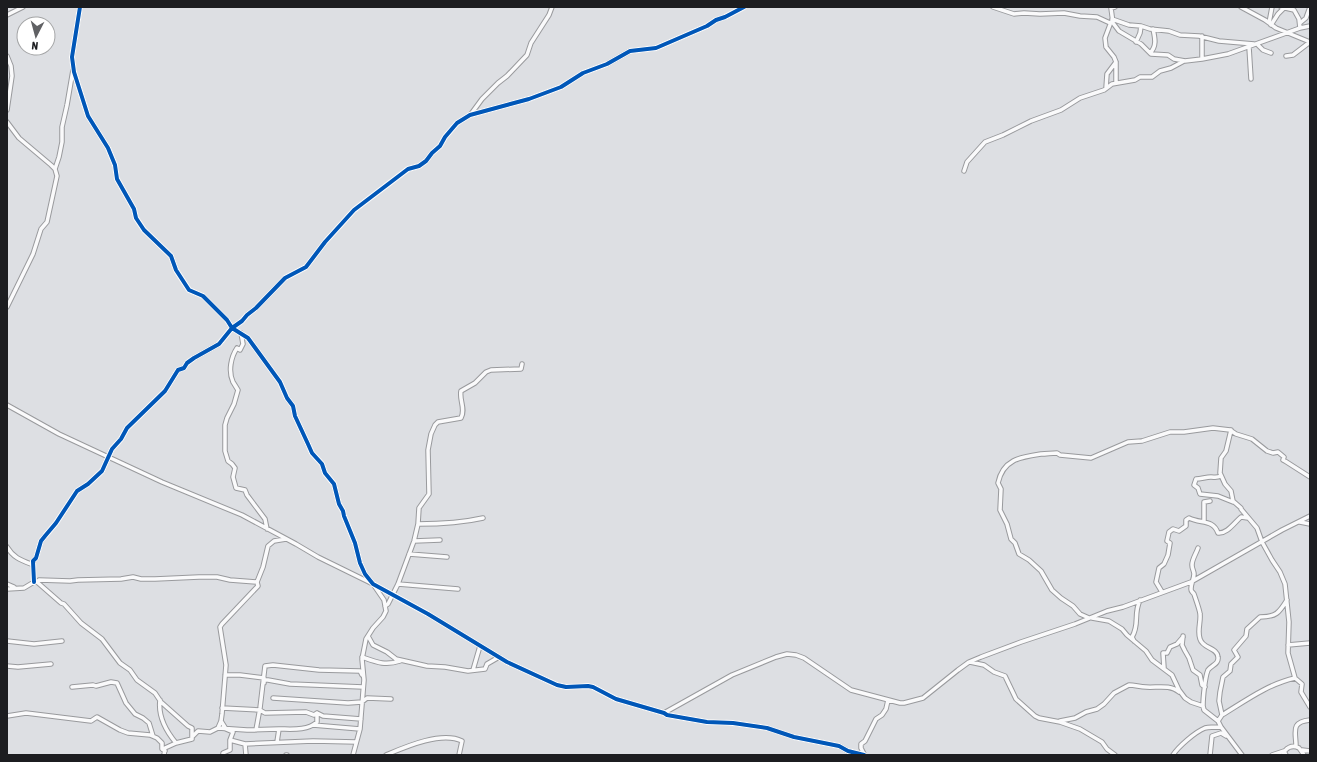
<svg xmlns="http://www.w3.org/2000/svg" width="1317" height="762" viewBox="0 0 1317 762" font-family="'Asap Condensed',sans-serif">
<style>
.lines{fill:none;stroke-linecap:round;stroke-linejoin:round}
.minor-casing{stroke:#999a9d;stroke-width:5.5}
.minor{stroke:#fafafb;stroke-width:3.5}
.cycleway-casing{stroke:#fff;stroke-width:6}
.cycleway{stroke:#0057b8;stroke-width:4}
</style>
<rect width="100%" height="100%" fill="#dddfe3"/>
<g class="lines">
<defs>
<path id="minor" d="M80,7L72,57L74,72L88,116L108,148L115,165L117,179L134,209L136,218L144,230L171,256L176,270L189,290L203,296L227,320L232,328L248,338L280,382L287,398L293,406L295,416L308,444L312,453L322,464L325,473L334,484L339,504L343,511L344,516L355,543L360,563L365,574L373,584L428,614L507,662L557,685L566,687L588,686L593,687L616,699L664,713L667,715L707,722L733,723L767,728L794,737L839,746L848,751L864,755
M993,7L1014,14L1024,13L1040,14L1064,13L1080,16L1097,17L1110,23
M1115,7L1111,8L1113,23L1119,31L1141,44L1151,54L1168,55L1174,59L1185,61L1202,59L1228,54L1300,28L1299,19L1294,10L1281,7
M1241,7L1265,20L1276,28L1310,42
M7,15L23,7
M1112,19L1129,25L1141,26
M1111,22L1105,38L1106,47L1114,57L1116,62V83
M1269,23L1272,7
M1300,23L1306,18L1310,7
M1271,25L1278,14L1284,8
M1300,28L1310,26
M1202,36V59
M1136,42L1140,33L1141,26L1150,29L1169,31L1180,35L1199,36L1219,41L1254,44
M1257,44L1263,50L1271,53
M1249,47L1251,79
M1150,53C1157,46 1155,38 1153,29
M7,56L11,66L12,76L7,110
M1286,56L1293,55L1310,42
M1106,88L1107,74L1116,62
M471,114L482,99L498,83L507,76L527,55L531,43L549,15L552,7
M7,122L19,138L51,165L55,169L57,176L47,222L41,229L33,254L7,307
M55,169L59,157L62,142V127L67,105L73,70
M964,171L967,162L985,142L1003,135L1031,121L1061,110L1080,98L1104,90L1112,84L1135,80L1140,77H1152L1160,71L1171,68L1184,61
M241,333L243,344L240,350L237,348C231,357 228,371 233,382C235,385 236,387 238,390L234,404L227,418L225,425V451L228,461L232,464L235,468L233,477L236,488L245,490L247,495L265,519L267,529
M7,405L59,434L162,482L242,515L296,544L318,557L373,584L384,600L386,611L383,617L373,628L366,639L362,659L364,680L360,729L353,755
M1231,430L1226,451L1221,458L1220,473L1225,484L1231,491L1233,501L1241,508V509L1257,528L1262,542L1272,560L1280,572L1285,584L1289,622L1288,653L1295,678
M1221,476C1216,478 1215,477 1211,477C1206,477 1201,479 1196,479L1194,485L1198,488L1200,494L1218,496L1233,502
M1204,521V502L1210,501
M1300,522L1310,524
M418,524C440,524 461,523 483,518
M414,541L440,540
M7,547C13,557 20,560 31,564L33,561
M1198,548C1196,554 1192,559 1192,565C1192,569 1194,571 1194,574C1194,579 1191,583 1191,589C1191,592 1192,591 1194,594C1195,597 1200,611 1200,614C1201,622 1197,631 1200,639C1203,649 1217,647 1218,657C1219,664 1212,665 1208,670C1205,677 1203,698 1203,706
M409,554L447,557
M34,582L33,561L36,558L41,541L45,536L56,523L77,491L88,484L102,471L112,449L121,439L127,428L165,391L178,370L184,368L187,363L194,358L219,344L232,328L242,321L247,315L256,308L285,278L306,267L325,242L354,210L408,169L419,166L426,161L432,153L440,146L445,137L457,123L470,115L529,99L561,87L583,73L607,64L630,51L656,48L707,26L716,20L725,17L744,7
M37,582L39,580L70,581L78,580L121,579L133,577L141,579H155L199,577H217L230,580L257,582
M7,584L14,587
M398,584L458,589
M7,589L24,588L34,582H37L61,603L64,604L81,623L102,639L120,663L130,670L137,680L155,693L161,702L188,726L192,728V739
M1162,592L1156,582L1159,568L1164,564L1168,555L1170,543L1167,541L1169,532L1173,529L1179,531L1186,526V520L1189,518C1201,524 1213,519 1218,533C1227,534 1234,523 1241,517L1248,518
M385,606L388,604L398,584L414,541L418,524L419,508L429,494L428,450L431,434L435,425L438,422L461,418C466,409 459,400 461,391L475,383L486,372L491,370L521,369L522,364
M1089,618L1080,614L1073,606L1061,598L1052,590L1041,571L1029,560L1019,554L1015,543L1011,539L1007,524L1000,510L1001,489L998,483C1003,459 1021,457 1041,454C1047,454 1051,453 1057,453L1060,455L1091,458L1128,442L1142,441L1170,432H1184L1213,428L1230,430L1236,434L1252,439L1267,451L1273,453L1278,452L1284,457L1283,460L1285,461L1310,477
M1092,618L1109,621L1122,629L1127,635L1146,651L1152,660L1172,675L1179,690L1185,698L1191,702L1203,706L1204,710L1218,721L1221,727L1242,755
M368,636L373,645L387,652L396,659L427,666L445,667L468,671L485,669L487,664L499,657
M1183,636L1182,645L1185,651L1189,658L1193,670L1200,675L1202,685L1205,687
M7,641L34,644L62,641
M1134,641L1132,637C1140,624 1133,615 1140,600
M1288,645L1310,643
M362,657C376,662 385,666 400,661
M970,662L984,665L994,672L1005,676L1016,699L1035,716L1039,718L1060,722L1080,729L1102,742L1107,749L1115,755
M7,666L18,667L51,664
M1164,668L1163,653H1167L1170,647L1177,644L1183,637
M473,670L480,646
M225,675H240L264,678
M264,683V680H268L290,684L363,687
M72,687L93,685L96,686L111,682L117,683L126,703L135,714L143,718L149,723L153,736
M273,698L348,703L362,702L367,698L391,699
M160,700C158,715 166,731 176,743
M222,708L260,710L265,713L306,712L314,715L317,713L323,716L361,719
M664,713L732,675L776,657L787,654L796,655L804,658L851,690L900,703H904L923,698L958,670L969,662L981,657L1021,642L1075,624L1107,611L1123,607L1191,582L1282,530L1310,516
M1222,715L1219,701L1220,692L1223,677L1230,671L1231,664L1238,657L1234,650L1246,636L1247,629L1260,617C1276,617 1279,613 1287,600
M7,716L26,713L91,721L97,717L120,730L128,733L150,735L157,738L162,743V749L165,751
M221,721L226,729L233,732L230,740V750L223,753V755
M1060,721L1075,718L1086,712L1097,709L1104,704L1114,693L1129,685C1135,685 1140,687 1146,687C1156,688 1170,684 1179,692
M1218,721L1222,715C1245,701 1268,684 1295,678L1302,684L1301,692L1310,707
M313,725L360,729
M218,728L221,721L222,714L226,665L220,627L222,624L258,586L257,582L263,567L268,546L274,541L286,539
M279,729C291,729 307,731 317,722V713
M256,730L260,708L265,666L273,665L319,670L360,671L362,675
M193,736L198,731L210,732L218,728L247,730L279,729L277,742
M230,740L245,744L246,755
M245,744L313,741L356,742
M1296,746C1296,732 1290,722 1310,720
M1302,750L1310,751
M864,754L861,748V744L865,741L876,719L882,715L886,709L888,700
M164,755L165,748L176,743L192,739
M286,755H287
M386,755C405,747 441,731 462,741L459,755
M1173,755C1178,747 1195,732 1205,728C1210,727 1215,727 1221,727
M1210,755L1212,736L1221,733L1226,736
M1272,755L1284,751L1286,755
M1283,755C1285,748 1292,744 1299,748L1304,755"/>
</defs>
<use href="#minor" class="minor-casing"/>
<use href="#minor" class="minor"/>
<defs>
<path id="cycleway" d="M80,7L72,57L74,72L88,116L108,148L115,165L117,179L134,209L136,218L144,230L171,256L176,270L189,290L203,296L227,320L232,328L248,338L280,382L287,398L293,406L295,416L308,444L312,453L322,464L325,473L334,484L339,504L343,511L344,516L355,543L360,563L365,574L373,584L428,614L507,662L557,685L566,687L588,686L593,687L616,699L664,713L667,715L707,722L733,723L767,728L794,737L839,746L848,751L864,755
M34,582L33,561L36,558L41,541L45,536L56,523L77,491L88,484L102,471L112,449L121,439L127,428L165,391L178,370L184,368L187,363L194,358L219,344L232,328L242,321L247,315L256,308L285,278L306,267L325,242L354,210L408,169L419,166L426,161L432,153L440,146L445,137L457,123L470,115L529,99L561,87L583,73L607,64L630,51L656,48L707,26L716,20L725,17L744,7"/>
</defs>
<use href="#cycleway" class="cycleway-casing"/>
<use href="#cycleway" class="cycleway"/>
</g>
<rect width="1317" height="762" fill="none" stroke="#1c1d20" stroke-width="16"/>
<g transform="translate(36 36) rotate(186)"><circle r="19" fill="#ffffff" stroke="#a4a5a6"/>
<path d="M0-3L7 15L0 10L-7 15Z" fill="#606164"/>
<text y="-6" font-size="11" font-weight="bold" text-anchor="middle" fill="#1c1d20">N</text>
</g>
</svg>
